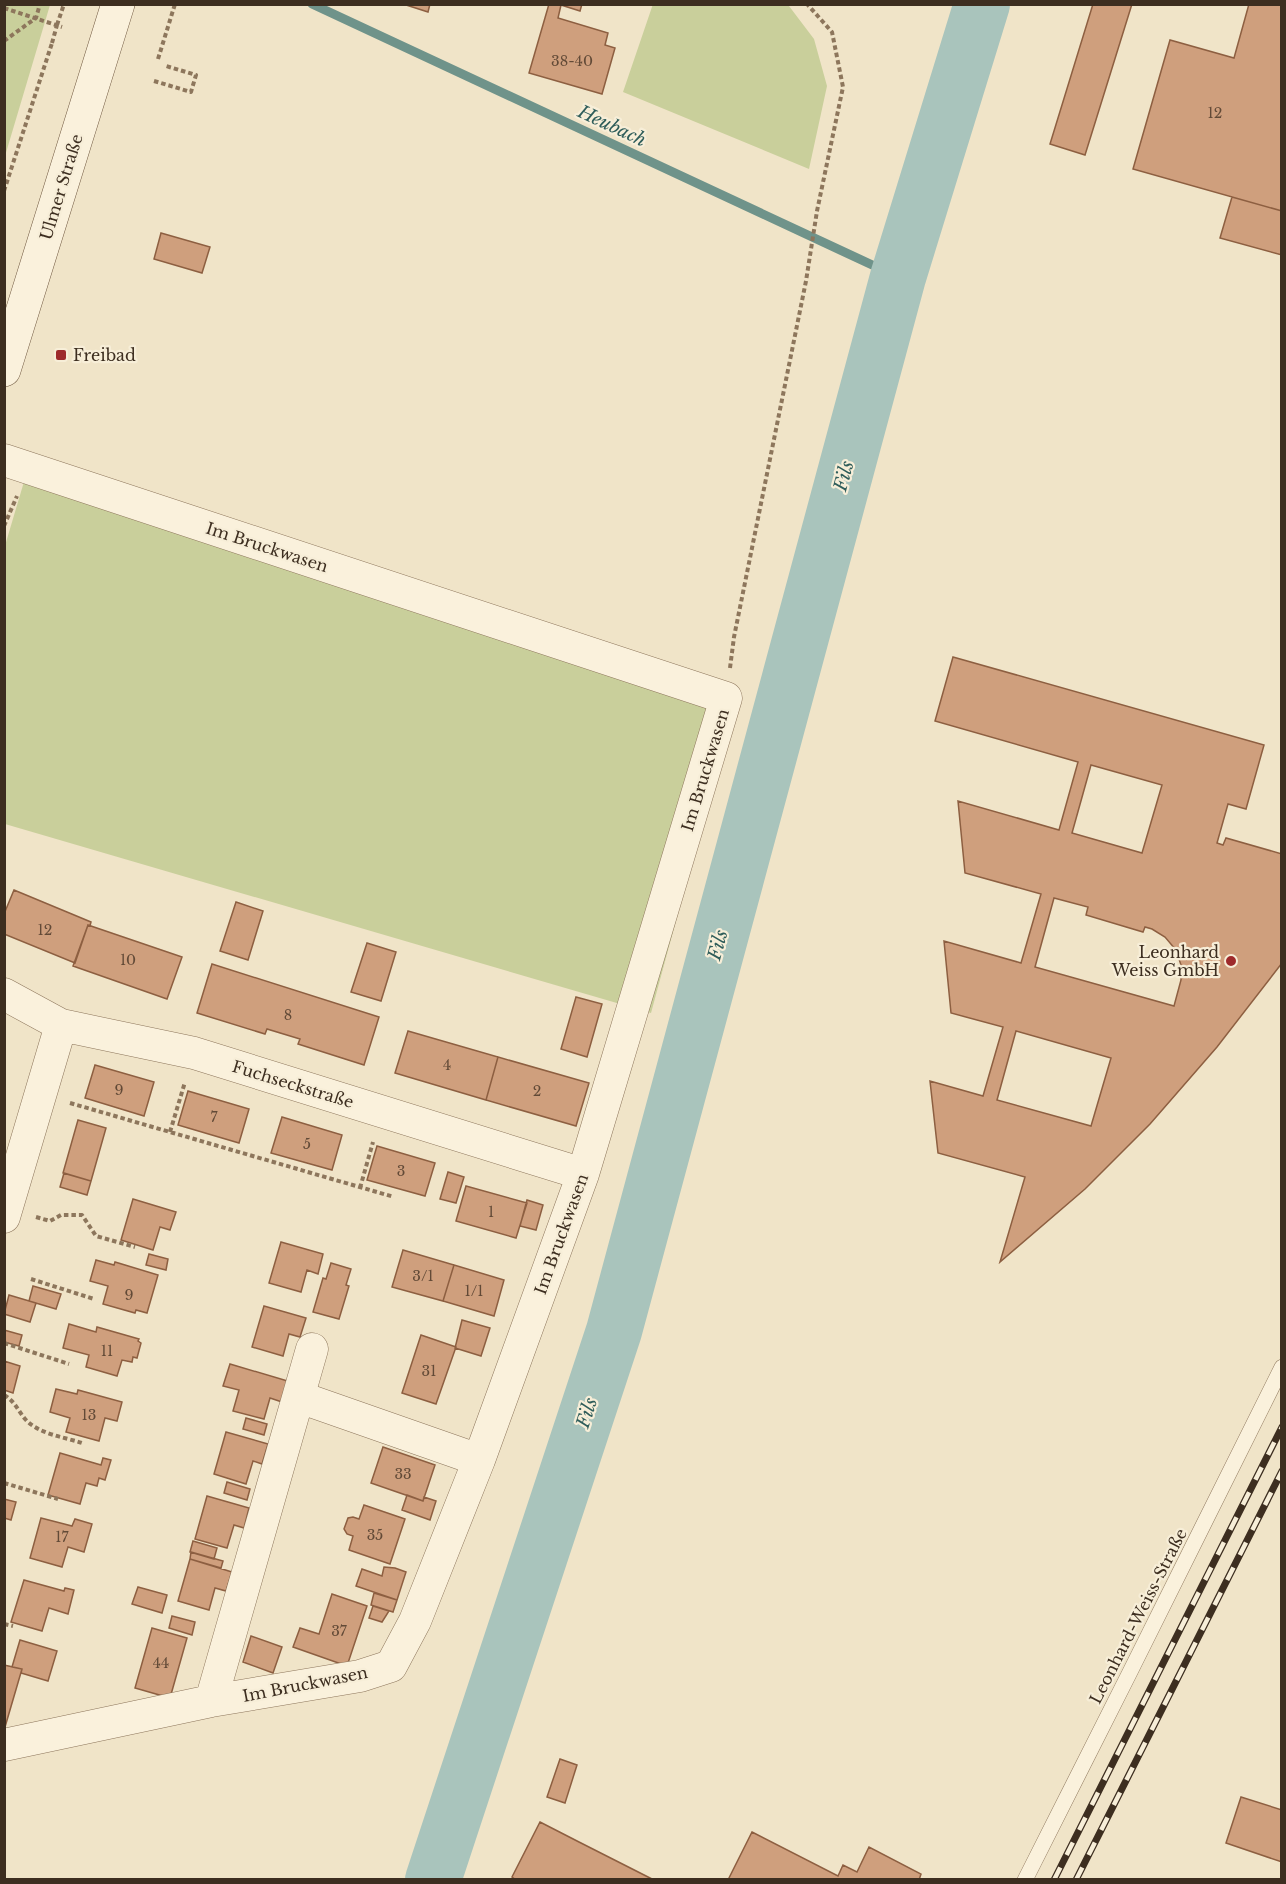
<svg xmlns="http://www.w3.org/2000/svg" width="1286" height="1884" viewBox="0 0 1286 1884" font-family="'Libre Baskerville',serif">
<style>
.green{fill:#c9cf9b}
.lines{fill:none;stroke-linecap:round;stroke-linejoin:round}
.stream{stroke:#6f938a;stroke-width:9}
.river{stroke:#a9c4bc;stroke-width:56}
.building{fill:#cf9f7d;stroke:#8d5f41;stroke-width:1.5;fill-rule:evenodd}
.service-casing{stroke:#8d765c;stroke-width:16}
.minor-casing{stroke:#8d765c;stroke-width:33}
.secondary-casing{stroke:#6f573f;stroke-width:34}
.path{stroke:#8d765c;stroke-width:4;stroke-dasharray:4.5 3;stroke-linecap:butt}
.service{stroke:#faf1dc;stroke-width:15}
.minor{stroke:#faf1dc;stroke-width:32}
.secondary{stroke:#faf1dc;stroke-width:33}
.rail-casing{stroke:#3d2e20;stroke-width:7}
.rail{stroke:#f7eed8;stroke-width:4.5;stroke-dasharray:14;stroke-linecap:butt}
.path-bridge{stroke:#8d765c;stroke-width:4;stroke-dasharray:4.5 3;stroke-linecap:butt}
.poi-dot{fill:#9e2a2b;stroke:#f7eed8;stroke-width:2}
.labels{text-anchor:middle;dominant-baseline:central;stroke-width:4.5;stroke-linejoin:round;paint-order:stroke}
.number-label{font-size:14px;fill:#624a37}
.street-label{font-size:16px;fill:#3d2e20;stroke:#f7eed8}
.poi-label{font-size:16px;fill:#3d2e20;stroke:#f7eed8;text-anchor:start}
.water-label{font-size:18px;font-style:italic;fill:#2f5d5a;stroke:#f7eed8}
</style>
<rect width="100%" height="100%" fill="#f0e4c8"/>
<path class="green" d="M5,4L50,5L5,156L4,5Z
M653,4H785L789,6L814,39L827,86L809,169L623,92Z
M26,475L734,707L651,1013L5,824L4,549Z"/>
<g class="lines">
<path class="stream" d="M312,4L898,277"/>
<path class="river" d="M433,1880L614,1331L898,277L982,4"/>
</g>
<path class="building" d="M403,4H430L428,12Z
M549,4H582L580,11L561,5L558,18L608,33L605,45L615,48L602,94L529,73Z
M1093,4H1132L1085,155L1050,144Z
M1249,4H1282V211L1133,169L1170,40L1234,58Z
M1232,197L1282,211V255L1220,238Z
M161,233L210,247L202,273L154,259Z
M953,657L1264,745L1246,809L1228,804L1217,843L1223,845L1226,838L1282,854V963L1217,1047L1150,1124L1085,1189L1000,1262L1025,1177L938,1153L930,1081L983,1096L1003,1027L951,1013L944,941L1021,963L1041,894L965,873L958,801L1059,830L1078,762L935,721ZM1091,765L1162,785L1142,853L1072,833ZM1054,898L1088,907L1086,915L1143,932L1145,927L1152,929L1165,937L1176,950L1181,965V980L1174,1006L1035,967ZM1016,1031L1111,1058L1091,1126L997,1100Z
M14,890L91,922L90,926L88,925L75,963L4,934V914Z
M236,902L263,911L248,960L220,951Z
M88,925L182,957L167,999L73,966Z
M367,943L396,952L381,1001L351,992Z
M212,964L379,1017L364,1065L298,1044L300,1039L267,1029L265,1034L197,1013Z
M576,997L602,1004L587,1057L561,1049Z
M408,1031L498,1057L486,1100L395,1073Z
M498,1057L589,1083L576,1126L486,1100Z
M95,1065L154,1082L144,1116L85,1098Z
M188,1091L249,1109L239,1143L178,1125Z
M282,1117L342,1135L332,1170L271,1153Z
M78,1120L106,1128L91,1181L63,1173Z
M377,1146L435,1163L425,1196L367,1180Z
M448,1172L464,1177L456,1203L440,1199Z
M64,1173L91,1181L87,1195L60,1187Z
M466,1186L527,1203L516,1238L456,1221Z
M133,1199L176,1212L170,1230L160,1227L153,1250L121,1240Z
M527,1200L543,1205L536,1230L520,1226Z
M281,1242L323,1254L318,1274L307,1270L301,1292L269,1283Z
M403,1250L454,1265L443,1301L392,1287Z
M149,1254L168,1259L166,1270L146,1265Z
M96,1260L114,1265L115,1262L158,1275L147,1313L136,1310L135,1313L103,1304L108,1286L90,1281Z
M331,1263L351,1269L346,1285L349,1286L339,1319L313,1312L323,1278L326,1279Z
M454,1265L504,1280L494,1316L443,1301Z
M33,1286L61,1294L56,1309L29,1301Z
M9,1295L36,1303L30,1322L4,1314Z
M264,1306L306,1318L300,1337L289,1334L283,1356L252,1347Z
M462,1320L490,1328L481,1356L455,1348Z
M69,1324L96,1332L97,1327L139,1339L138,1341L141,1343L137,1358L133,1357L132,1362L122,1360L117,1376L86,1367L89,1355L63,1348Z
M4,1330L22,1335L19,1346L4,1342Z
M421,1335L456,1347L436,1404L402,1393Z
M4,1361L20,1366L13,1393L4,1390Z
M230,1364L291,1382L285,1403L270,1398L264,1419L233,1411L239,1390L223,1386Z
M56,1389L77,1394L78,1390L122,1402L117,1421L105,1418L99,1441L66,1432L70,1418L50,1412Z
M246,1418L267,1424L264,1435L243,1429Z
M226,1432L268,1444L262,1464L253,1461L246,1484L214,1474Z
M383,1447L435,1465L423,1501L371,1483Z
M60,1453L101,1465L103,1458L111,1460L105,1480L99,1478L97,1486L86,1483L80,1504L48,1495Z
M227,1482L250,1489L247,1500L224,1493Z
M407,1495L423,1501L424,1497L436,1501L430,1520L402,1510Z
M207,1496L249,1508L244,1528L234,1525L227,1548L195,1539Z
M4,1499L16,1502L11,1520L4,1518Z
M364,1505L405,1519L390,1564L349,1550L353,1536L347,1534L344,1529L348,1518L353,1517L359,1519Z
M41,1518L72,1526L75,1519L92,1524L84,1552L68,1547L62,1567L30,1558Z
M193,1541L217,1548L214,1559L190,1552Z
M191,1552L223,1561L221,1568L190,1559Z
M190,1559L232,1572L226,1591L215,1588L209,1610L178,1601Z
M384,1567L395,1568L406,1572L397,1600L356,1586L362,1569L382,1576Z
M24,1580L64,1591L65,1588L74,1590L68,1614L49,1608L42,1631L11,1622Z
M138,1587L167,1595L162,1613L132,1604Z
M374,1593L397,1600L393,1612L371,1605Z
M332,1594L367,1606L347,1666L293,1647L300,1628L319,1634Z
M373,1606L389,1611L382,1622L369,1618Z
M172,1616L195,1622L192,1635L169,1628Z
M152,1628L187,1638L170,1698L135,1688Z
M251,1636L282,1647L273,1673L243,1662Z
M20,1640L57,1651L48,1681L21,1673L22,1669L12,1667Z
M4,1665L22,1669L5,1727L4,1726Z
M560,1759L577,1765L565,1803L547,1797Z
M1241,1797L1282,1810V1862L1226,1843Z
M540,1822L579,1842L654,1880H516L512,1877Z
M752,1832L838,1876L843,1865L857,1872L869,1847L921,1874L919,1880H728Z"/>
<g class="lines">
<defs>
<path id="service" d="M1025,1880L1130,1672L1282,1367"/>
<path id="minor" d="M4,460L726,698L583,1174L479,1460L415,1621L391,1666L360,1676L211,1701L4,1745
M4,994L61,1025L194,1053L583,1174
M4,1217L61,1025
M299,1397L479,1460
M211,1701L312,1349"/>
<path id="secondary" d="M4,370L118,4"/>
</defs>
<use href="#service" class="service-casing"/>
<use href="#minor" class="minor-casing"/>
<use href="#secondary" class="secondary-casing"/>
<path class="path" d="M4,8L62,27
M57,25L64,4
M4,41L36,18L40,4
M158,59L175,4
M154,81L191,92L196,75L166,66
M4,191L52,43
M4,526L17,496
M730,668L734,637L806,281L817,211L843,87L832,32L807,4
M70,1103L394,1197
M170,1132L185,1082
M360,1188L373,1142
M36,1217L50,1221L61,1215H82L96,1236L135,1247
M31,1279L94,1299
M4,1343L69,1364
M4,1395C15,1401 18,1411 26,1420C39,1434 64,1437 82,1443
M4,1483L58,1499
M4,1624L13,1626"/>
<use href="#service" class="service"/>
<use href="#minor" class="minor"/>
<use href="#secondary" class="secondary"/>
<defs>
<path id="rail" d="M1054,1880L1282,1427
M1076,1880L1282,1471"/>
</defs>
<use href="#rail" class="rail-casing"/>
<use href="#rail" class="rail"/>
<path class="path-bridge" d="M52,43L57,25"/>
</g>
<g class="poi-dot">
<rect x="55" y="349" width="12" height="12" rx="3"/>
<circle cx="1231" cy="961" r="6"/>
</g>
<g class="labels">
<g class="number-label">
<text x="572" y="61">38-40</text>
<text x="1215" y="113">12</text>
<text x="45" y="930">12</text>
<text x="128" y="960">10</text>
<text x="288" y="1015">8</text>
<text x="447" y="1065">4</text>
<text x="119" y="1090">9</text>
<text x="537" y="1091">2</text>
<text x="214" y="1117">7</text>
<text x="307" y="1144">5</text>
<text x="401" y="1171">3</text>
<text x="491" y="1212">1</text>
<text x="423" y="1276">3/1</text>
<text x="474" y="1291">1/1</text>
<text x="129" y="1295">9</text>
<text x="107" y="1351">11</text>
<text x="429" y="1371">31</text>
<text x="89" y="1415">13</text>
<text x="403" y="1474">33</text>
<text x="375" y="1535">35</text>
<text x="62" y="1537">17</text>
<text x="339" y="1631">37</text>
<text x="161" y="1663">44</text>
</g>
<g class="street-label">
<text transform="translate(61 187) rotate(-73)">Ulmer Straße</text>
<text transform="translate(267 547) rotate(18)">Im Bruckwasen</text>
<text transform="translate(705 770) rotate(-73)">Im Bruckwasen</text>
<text transform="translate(293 1084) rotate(17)">Fuchseckstraße</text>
<text transform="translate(561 1234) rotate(-70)">Im Bruckwasen</text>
<text transform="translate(1138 1616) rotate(-63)">Leonhard-Weiss-Straße</text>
<text transform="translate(305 1684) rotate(-11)">Im Bruckwasen</text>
</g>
<g class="poi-label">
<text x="73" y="355">Freibad</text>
<text x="1219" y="952" text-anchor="end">Leonhard<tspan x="1219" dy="18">Weiss GmbH</tspan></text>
</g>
<g class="water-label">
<text transform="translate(612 126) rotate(25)">Heubach</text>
<text transform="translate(844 476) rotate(-75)">Fils</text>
<text transform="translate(718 945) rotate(-75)">Fils</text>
<text transform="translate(587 1413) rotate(-72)">Fils</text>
</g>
</g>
<rect width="1286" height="1884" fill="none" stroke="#3d2e20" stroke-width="12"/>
</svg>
